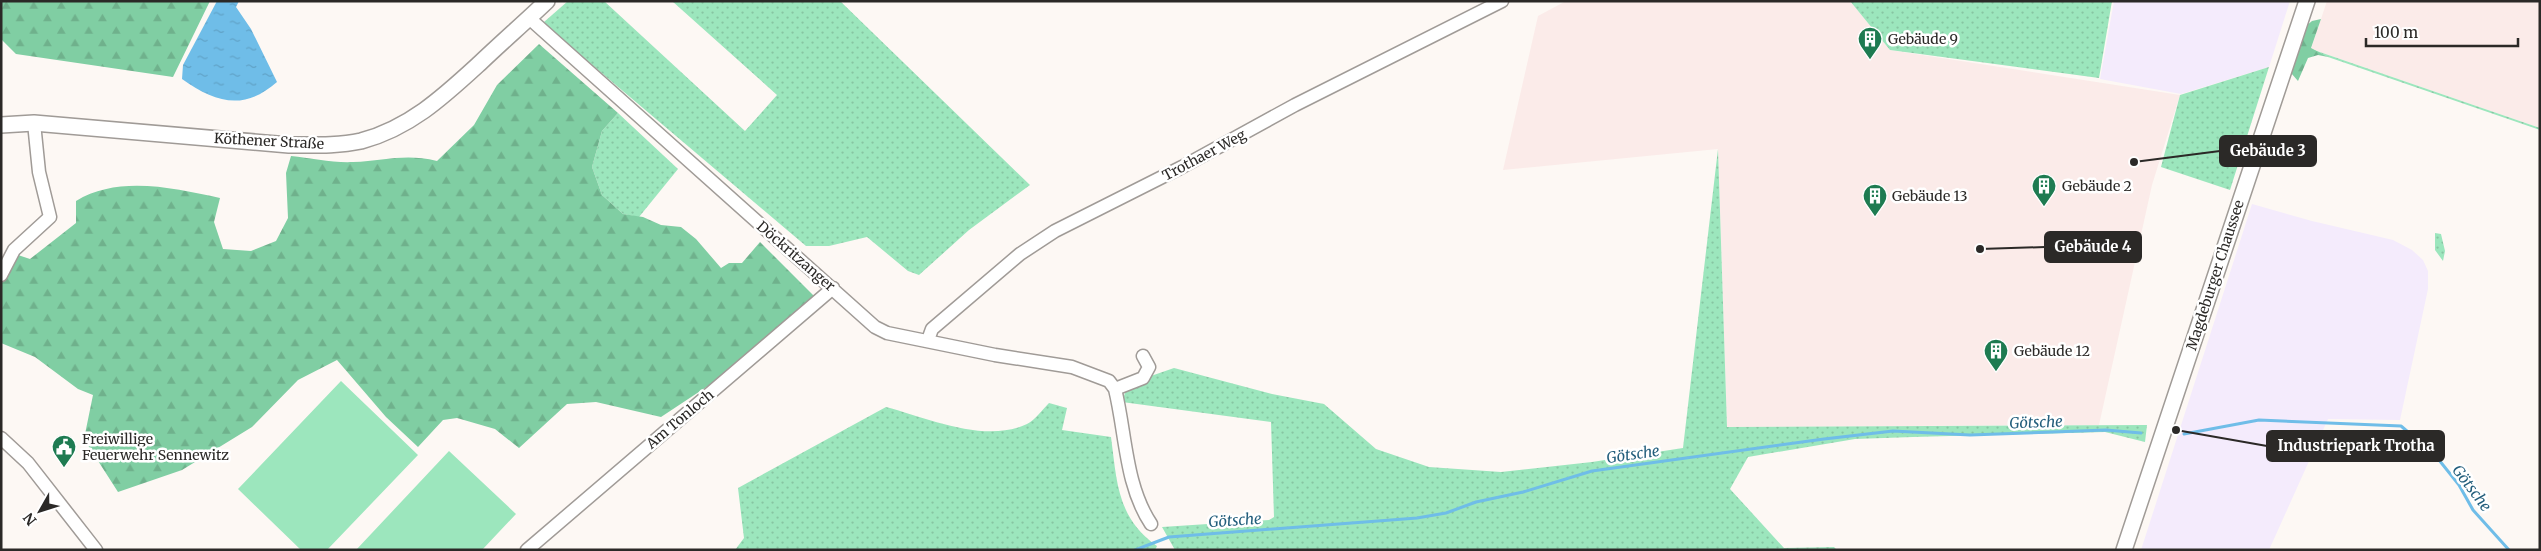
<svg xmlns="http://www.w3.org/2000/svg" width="2541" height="551" viewBox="0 0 2541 551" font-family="Merriweather,serif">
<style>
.commercial{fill:#f4ebfc}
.industrial{fill:#fbebe9}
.grass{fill:url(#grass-dots)}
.forest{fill:url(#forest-firs)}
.pitch{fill:#9ce6bd}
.water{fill:url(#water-ripples)}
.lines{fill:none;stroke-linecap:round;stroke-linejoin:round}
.stream{stroke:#6fbde8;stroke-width:3}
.minor-casing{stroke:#a09b97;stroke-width:15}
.major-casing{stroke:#a09b97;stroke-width:18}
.minor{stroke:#fff;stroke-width:12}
.major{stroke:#fff;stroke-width:15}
.labels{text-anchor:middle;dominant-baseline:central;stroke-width:5;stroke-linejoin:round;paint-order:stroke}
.poi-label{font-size:14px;fill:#2b2927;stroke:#fff;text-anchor:start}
.street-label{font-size:14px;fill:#2b2927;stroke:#fff}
.water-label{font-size:15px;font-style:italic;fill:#235e7c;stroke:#fff}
.leader{fill:none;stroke:#2b2927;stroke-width:2}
.callout-dot{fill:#2b2927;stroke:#fff;stroke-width:2}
.callout{fill:#2b2927;stroke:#2b2927;stroke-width:2}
.callout-label{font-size:15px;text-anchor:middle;font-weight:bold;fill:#fff}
</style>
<defs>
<pattern id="grass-dots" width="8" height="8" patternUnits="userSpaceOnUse" patternTransform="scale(1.25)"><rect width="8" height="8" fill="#9ce6bd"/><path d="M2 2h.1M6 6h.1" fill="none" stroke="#87c5a2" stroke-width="1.8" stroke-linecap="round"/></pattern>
<pattern id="forest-firs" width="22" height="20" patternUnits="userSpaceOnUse" patternTransform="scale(1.25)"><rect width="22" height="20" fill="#80cea3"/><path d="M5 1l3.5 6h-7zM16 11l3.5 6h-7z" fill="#6fb18c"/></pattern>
<pattern id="water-ripples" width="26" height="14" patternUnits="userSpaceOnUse" patternTransform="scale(1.25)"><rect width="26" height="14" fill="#6fbde8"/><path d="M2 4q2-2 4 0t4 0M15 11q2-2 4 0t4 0" fill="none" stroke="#60a2c7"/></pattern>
</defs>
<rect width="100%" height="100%" fill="#fdf8f4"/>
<path class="commercial" d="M2114,1H2290L2269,67L2181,94L2100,79Z
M2252,204L2312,221L2393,240L2412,250L2423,260L2428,271V289L2400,420L2328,419L2269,550H2141Z"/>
<path class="industrial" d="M1566,1H1850L1890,50L2180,95L2152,185L2099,425L1727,427L1718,149L1503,170L1538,16Z
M2327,1H2540V128L2311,49Z"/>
<path class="grass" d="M568,1H604L745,131L777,95L672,1H840L1030,185L969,230L919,275L908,271L867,237L829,246H806L565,42L544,22Z
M1850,1H2112L2099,78L1890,50Z
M2311,49L2540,128V130L2328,57Z
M2269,67L2230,190L2161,167L2180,95Z
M618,113L678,169L639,217L623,214L602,195L592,167L602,131Z
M1718,149L1727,427L2147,425L2145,442L2105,432L1913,437L1855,439L1748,457L1730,489L1784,548L1834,547L1837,550H1175L1162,527L1269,520L1274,517L1271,422L1122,402L1126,390L1148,377L1174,368L1272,394L1324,404L1376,449L1429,467L1501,472L1592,462L1683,448Z
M2435,233L2441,234L2445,251L2443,261L2435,250Z
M1049,403L1067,408L1062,430L1111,437C1117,482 1117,518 1157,546L1155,550H735L744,538L738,488L886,407C927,418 986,444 1027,424C1035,420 1043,409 1049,403Z"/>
<path class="forest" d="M1,1H210L173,77L16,54L1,39Z
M2321,19L2311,48L2328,57L2318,55L2308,58L2298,81L2291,73L2306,26L2312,21Z
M539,44L618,113L602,131L592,167L602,195L623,214L643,217L661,225L681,227L696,239L721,268L729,263H742L760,242L814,296L723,376L661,417L596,402L567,404L519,448L495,429L457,418L443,420L418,447L386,417L337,360L298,380L252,427L182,470L118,492L84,439L93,395L78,389L35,357L1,343V282L15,254L30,259L76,223V201C118,175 174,188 220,198L214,222L223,249L251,251L276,241L288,218L286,173L291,156C311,158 333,163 353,162C384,161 405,153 437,161L474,125L497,85Z"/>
<path class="pitch" d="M341,381L418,455L327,550H301L238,489Z
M449,451L516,514L482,550H356Z"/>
<path class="water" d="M217,1H239L236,7L251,29L277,82C244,111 216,103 182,79L183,65Z"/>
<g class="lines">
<path class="stream" d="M2184,434L2259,420L2401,426L2435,455L2459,485L2473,510L2509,550
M1135,550L1169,537L1417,518L1446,513L1476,502L1523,492L1592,471L1824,439L1893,431L1970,435L2106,430L2141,433"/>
<defs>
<path id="minor" d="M529,18L875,327L887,333L995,355L1072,367L1109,381L1115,389L1143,378L1149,367L1143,356
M1,275L14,250L50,217L39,172L34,123
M928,340L932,329L1020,254L1055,231L1182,167L1295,105L1502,1
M1115,389C1126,434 1125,485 1151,524
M1,438L28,463L96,550
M527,550L833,288"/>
<path id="major" d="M1,125L34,123L289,145C313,145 338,146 361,141C410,128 444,96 480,63C502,42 525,22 547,1
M2124,550L2307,1"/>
</defs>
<use href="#minor" class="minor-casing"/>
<use href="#major" class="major-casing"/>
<use href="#minor" class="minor"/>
<use href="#major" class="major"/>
</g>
<defs>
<symbol id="building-pin" viewBox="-11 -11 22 30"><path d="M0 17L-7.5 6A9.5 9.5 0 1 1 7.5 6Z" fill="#1e7b51" stroke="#fff"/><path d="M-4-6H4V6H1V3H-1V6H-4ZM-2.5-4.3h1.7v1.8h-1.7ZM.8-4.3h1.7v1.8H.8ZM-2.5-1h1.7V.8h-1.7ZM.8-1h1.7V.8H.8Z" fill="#fff"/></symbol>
<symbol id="civic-pin" viewBox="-11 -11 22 30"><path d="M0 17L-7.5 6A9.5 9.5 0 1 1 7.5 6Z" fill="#1e7b51" stroke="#fff"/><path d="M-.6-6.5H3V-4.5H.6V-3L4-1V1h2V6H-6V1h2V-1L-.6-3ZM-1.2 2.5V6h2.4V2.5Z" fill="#fff"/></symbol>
</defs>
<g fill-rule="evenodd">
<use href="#building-pin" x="1856" y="25" width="28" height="38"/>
<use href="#building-pin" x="2030" y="172" width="28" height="38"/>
<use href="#building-pin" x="1861" y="182" width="28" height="38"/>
<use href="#building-pin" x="1982" y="337" width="28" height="38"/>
<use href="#civic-pin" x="50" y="433" width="28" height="38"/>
</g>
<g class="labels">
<g class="poi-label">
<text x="1888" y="39">Gebäude 9</text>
<text x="2062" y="186">Gebäude 2</text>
<text x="1892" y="196">Gebäude 13</text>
<text x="2014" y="351">Gebäude 12</text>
<text x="82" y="439">Freiwillige<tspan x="82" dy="16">Feuerwehr Sennewitz</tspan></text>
</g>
<g class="street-label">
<text transform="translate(269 141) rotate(3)">Köthener Straße</text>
<text transform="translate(1204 155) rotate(-28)">Trothaer Weg</text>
<text transform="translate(796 256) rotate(41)">Döckritzanger</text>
<text transform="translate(2215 275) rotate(-72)">Magdeburger Chaussee</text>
<text transform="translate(680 419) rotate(-40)">Am Tonloch</text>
</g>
<g class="water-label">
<text transform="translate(2036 422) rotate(-2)">Götsche</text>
<text transform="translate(1633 454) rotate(-8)">Götsche</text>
<text transform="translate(2472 488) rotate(53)">Götsche</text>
<text transform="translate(1235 520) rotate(-4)">Götsche</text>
</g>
</g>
<path class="leader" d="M2134 162L2220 151M1980 249L2045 247M2176 430L2267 446"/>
<g class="callout-dot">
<circle cx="2134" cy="162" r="5"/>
<circle cx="1980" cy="249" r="5"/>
<circle cx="2176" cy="430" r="5"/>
</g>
<g class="callout">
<rect x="2220" y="136" width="96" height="30" rx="5"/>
<rect x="2045" y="232" width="96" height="30" rx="5"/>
<rect x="2267" y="431" width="177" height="30" rx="5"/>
</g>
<g class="callout-label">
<text x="2268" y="156">Gebäude 3</text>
<text x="2093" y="252">Gebäude 4</text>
<text x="2356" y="451">Industriepark Trotha</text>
</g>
<rect width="2541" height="551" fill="none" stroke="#2b2927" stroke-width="5"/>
<g transform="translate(40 511) rotate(231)" stroke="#ffffff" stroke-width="4" paint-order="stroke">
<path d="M0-4L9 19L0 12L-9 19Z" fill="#2b2927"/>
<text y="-8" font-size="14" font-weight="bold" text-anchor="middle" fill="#2b2927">N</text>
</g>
<path d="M2366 38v8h152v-8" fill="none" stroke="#2b2927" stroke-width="2.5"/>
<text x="2374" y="38" font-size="15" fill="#2b2927" stroke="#ffffff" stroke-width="4" paint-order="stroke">100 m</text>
</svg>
